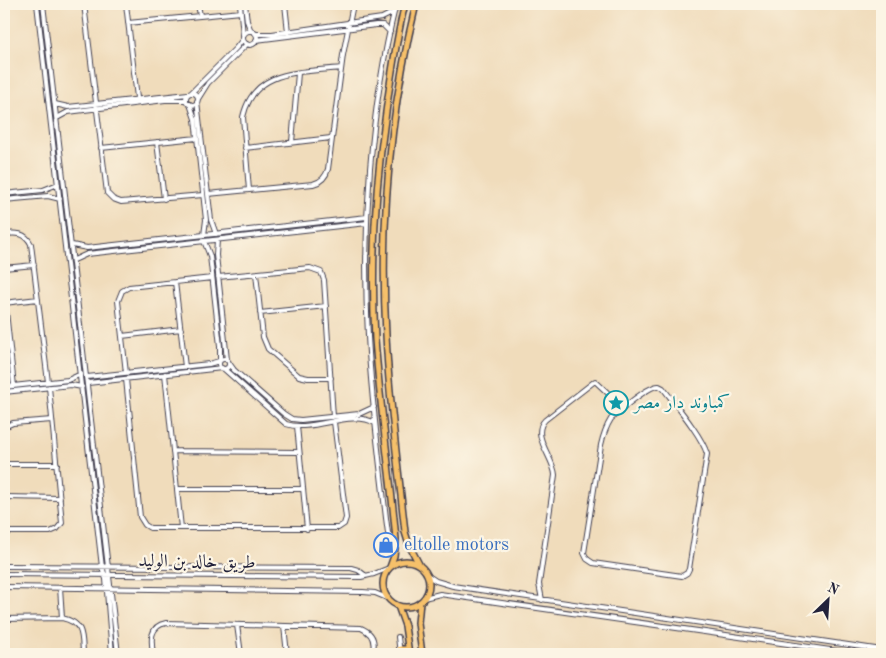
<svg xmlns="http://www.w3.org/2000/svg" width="886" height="658" viewBox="0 0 886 658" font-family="'Old Standard TT',Amiri,serif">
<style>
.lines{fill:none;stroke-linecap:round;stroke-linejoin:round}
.minor-casing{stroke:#413e4e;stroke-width:6}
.major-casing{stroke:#413e4e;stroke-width:8}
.minor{stroke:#fff;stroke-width:4}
.major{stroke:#f6c06b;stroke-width:5}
.labels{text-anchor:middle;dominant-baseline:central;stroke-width:4.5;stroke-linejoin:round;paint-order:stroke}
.culture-label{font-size:18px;fill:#0d838f;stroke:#fcf5e5;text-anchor:start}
.shop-label{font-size:18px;fill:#366cbe;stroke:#fcf5e5;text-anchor:start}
.street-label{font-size:18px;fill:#22223b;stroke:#fcf5e5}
</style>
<rect width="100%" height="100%" fill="#fcf5e5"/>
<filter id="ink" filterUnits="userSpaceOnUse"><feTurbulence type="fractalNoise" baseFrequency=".02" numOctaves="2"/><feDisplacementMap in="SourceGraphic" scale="10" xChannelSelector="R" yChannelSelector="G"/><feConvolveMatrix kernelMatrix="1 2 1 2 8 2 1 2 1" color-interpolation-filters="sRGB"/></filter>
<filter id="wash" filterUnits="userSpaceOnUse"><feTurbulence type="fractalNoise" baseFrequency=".0096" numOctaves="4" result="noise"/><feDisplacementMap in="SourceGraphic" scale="20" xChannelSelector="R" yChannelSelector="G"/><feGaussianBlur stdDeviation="1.12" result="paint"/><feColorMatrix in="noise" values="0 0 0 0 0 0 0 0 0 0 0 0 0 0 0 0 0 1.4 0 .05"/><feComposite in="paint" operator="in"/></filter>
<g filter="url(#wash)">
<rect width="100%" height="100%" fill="#f0dcbb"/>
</g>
<g filter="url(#ink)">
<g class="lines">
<defs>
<path id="minor" d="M37,4L102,567L106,579L112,654
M43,4L118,654
M84,4L107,193L113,199L121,202L203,195
M126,4L137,98
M198,4L200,16
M240,4L243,35
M245,4L247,21L251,31
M285,4L288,32
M128,23L241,12
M243 38a7 7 0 1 1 14 0a7 7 0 1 1-14 0Z
M256,34H272L382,18L394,12
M256,40L376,25H383L390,32
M186 99a6 6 0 1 1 12 0a6 6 0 1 1-12 0Z
M191,93L236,48L243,39
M198,99L208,83L247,44
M197,101L211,220L216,234
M55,104L68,107L188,94
M190,104L195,119L206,220L204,235
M57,118L68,112L165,100H186
M157,142L164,199
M292,142L298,73
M101,148L197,138
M245,148L331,138
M249,190L243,117C254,68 301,73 341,68
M4,194L43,190L58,184
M208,194L313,184C321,182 326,177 328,169L343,55L353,4
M4,200L48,196L60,199
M4,234C16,233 25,232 31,244L48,382
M217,240L216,255L227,360
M204,241L210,256L220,346V360
M72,245L87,248L367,217
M74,260L87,254L367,223
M4,268L34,265
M256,274L263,337L268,349L299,376L308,378H331
M218,277L310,268L321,272L324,280L333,417
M175,282L185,367
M5,302L14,386
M4,303L38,299
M260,313L326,306
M122,336L181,329
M219 364a5 5 0 1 1 10 0a5 5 0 1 1-10 0Z
M229,363L234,370L284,414L292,419L301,420L359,414L374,407
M224,369L286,424C313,433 350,409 375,423
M126,373L118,301L122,291L129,287L212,278
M165,374L181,528
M87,377L209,364L219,361
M126,379L140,517L145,525L150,528H338L344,524L346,518L334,422
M88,383L222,368
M659,386L663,388C675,404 702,436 707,454L689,569L687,573L682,576L593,563L587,559L584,553L601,445C603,436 606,427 611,419C619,411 649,385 659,386Z
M4,387L68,380L81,374
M4,392L71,385L82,387
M297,426L307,529
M4,427L13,423L52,420
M173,451L299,452
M4,464H57
M177,489H303
M4,497L60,498
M4,532H50L57,529L62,523L49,387
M396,544L388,533L386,518C379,457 371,397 368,336C362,228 370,109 396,4
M4,566L351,568L358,570L366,576
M4,574L361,577L374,574L389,568
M427,575L436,581L453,586L882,650
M4,587L363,592L375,593L387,598
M60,587L62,618
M424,598L440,594L858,654
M542,600L539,584L555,475C554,458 530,435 545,420L595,381L624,408
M4,619L62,618C84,623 82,635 83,654
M237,625L241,654
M284,626L287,654
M398,637L400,654
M153,654C151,641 149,626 166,623L361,628C373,633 376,642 372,654"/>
<path id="major" d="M416,4C390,111 380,225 386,335C389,401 398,466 405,532L409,545L420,566
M383 584a23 23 0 1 1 46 0a23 23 0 1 1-46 0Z
M390,567L394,556L396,539C390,472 380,406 375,339C371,263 375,187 386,112C391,76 396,39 405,4
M420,602L418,623L422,654
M398,606L405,626L409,654
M400,649H408"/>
</defs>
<use href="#minor" class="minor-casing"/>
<use href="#major" class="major-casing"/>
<use href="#minor" class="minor"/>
<use href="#major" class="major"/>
</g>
</g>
<defs>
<symbol id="sight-ring" viewBox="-11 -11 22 22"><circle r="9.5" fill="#fcf5e5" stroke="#0f9aa8" stroke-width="1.5"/><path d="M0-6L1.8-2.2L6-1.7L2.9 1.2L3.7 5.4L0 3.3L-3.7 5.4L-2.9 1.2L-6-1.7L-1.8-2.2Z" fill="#0f9aa8"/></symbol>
<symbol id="shop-ring" viewBox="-11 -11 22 22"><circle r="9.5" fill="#fcf5e5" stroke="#3f7fe0" stroke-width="1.5"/><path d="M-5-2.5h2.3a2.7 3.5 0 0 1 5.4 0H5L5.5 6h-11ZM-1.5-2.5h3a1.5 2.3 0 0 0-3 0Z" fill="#3f7fe0"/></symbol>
</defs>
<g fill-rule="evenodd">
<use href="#sight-ring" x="602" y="389" width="28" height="28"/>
<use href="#shop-ring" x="372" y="531" width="28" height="28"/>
</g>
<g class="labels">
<g class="culture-label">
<text x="634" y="403">كمباوند دار مصر</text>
</g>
<g class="shop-label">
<text x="404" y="545">eltolle motors</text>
</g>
<g class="street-label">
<text transform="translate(197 562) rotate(1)">طريق خالد بن الوليد</text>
</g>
</g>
<rect width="886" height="658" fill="none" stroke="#fcf5e5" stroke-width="20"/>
<g transform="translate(828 600) rotate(25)" stroke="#fcf5e5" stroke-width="4" paint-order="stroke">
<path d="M0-4L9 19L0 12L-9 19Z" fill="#22223b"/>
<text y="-8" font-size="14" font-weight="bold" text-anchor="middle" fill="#22223b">N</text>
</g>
</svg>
